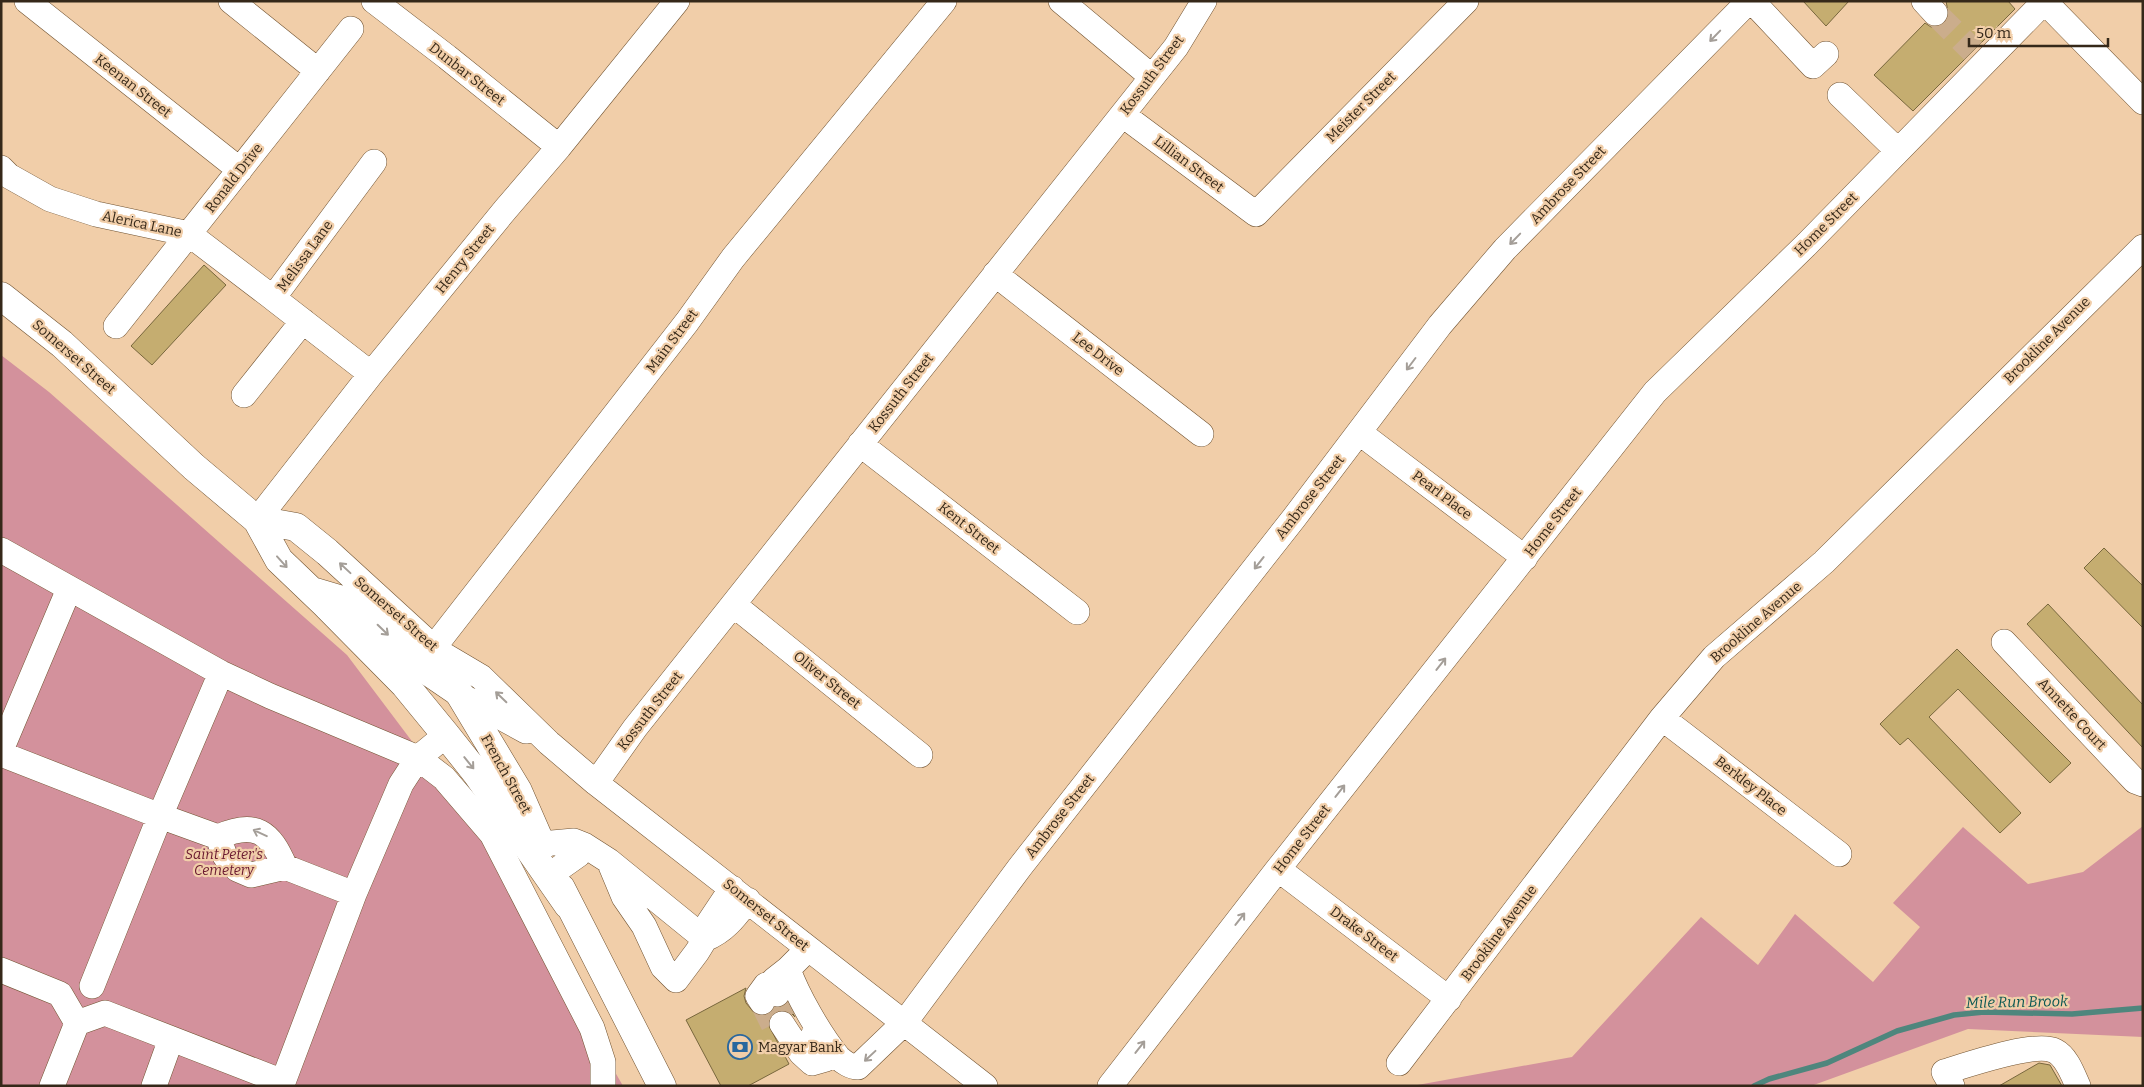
<svg xmlns="http://www.w3.org/2000/svg" width="2144" height="1087" viewBox="0 0 2144 1087" font-family="Bitter,serif">
<style>
.green{fill:#d3919c}
.lines{fill:none;stroke-linecap:round;stroke-linejoin:round}
.stream{stroke:#4e867d;stroke-width:5.5}
.building{fill:#c5ad70;stroke:#78673d}
.minor-tunnel{stroke:#cbad8c;stroke-width:25;stroke-dasharray:25 12;stroke-linecap:butt}
.minor-casing{stroke:#715331;stroke-width:26}
.major-casing{stroke:#715331;stroke-width:29}
.minor{stroke:#fff;stroke-width:25}
.major{stroke:#fff;stroke-width:28}
.oneway{stroke:#a49e98}
.labels{text-anchor:middle;dominant-baseline:central;stroke-width:4.5;stroke-linejoin:round;paint-order:stroke}
.street-label{font-size:14px;fill:#352819;stroke:#f1cea9}
.park-label{font-size:14px;font-style:italic;fill:#6a1930;stroke:#f1cea9}
.poi-label{font-size:14px;fill:#352819;stroke:#f1cea9;text-anchor:start}
.water-label{font-size:15px;font-style:italic;fill:#0b5853;stroke:#f1cea9}
</style>
<rect width="100%" height="100%" fill="#f1cea9"/>
<path class="green" d="M1,355L49,392L347,655L469,817L623,1086H1Z
M2143,826V1037L1968,1029L1811,1086H1412L1572,1057L1701,917L1758,965L1795,914L1873,982L1920,927L1893,903L1963,827L2028,884L2083,872Z"/>
<g class="lines">
<path class="stream" d="M1754,1086L1769,1079L1827,1063L1897,1031L1954,1015L1984,1012L2072,1014L2143,1008"/>
</g>
<path class="building" d="M1803,1H1849L1826,26Z
M1946,1H2008L2015,9L1913,111L1874,75L1925,23L1931,27H1938L1945,23L1949,17Z
M204,265L226,285L152,365L131,346Z
M2104,548L2143,586V628L2084,568Z
M2048,604L2143,705V748L2027,624Z
M1957,649L2071,763L2050,783L1958,689L1929,717L2021,813L2000,833L1908,738L1900,745L1880,724Z
M746,988L744,996L746,1003L756,1015L762,1016L770,1014L775,1008H780L787,1004L795,1017L789,1011L781,1010L775,1012L769,1017L768,1024L789,1064L748,1086H721L686,1020Z
M2039,1063L2050,1065L2062,1086H1999Z"/>
<g class="lines">
<path class="minor-tunnel" d="M1935,13L1973,51
M777,994L791,1020
M762,1002L775,1028"/>
<defs>
<path id="minor" d="M27,1L240,170
M231,1L318,71
M374,1L447,57L559,147
M1061,1L1152,77
M1752,1L1813,66L1826,54
M1924,1L1935,13
M2044,1L2143,102
M1840,95L1898,151
M1123,115L1256,214L1466,1
M1,168L9,176L50,199L96,214L189,234L273,298
M995,274L1201,434
M116,326L351,29
M371,374L273,298L374,162
M244,395L303,321
M1360,433L1525,558
M860,444L1077,612
M257,520L371,374L505,210L559,147L677,1
M1,550L221,673L270,696L418,758L446,735
M734,605L920,755
M2004,642L2135,781L2143,784
M432,648L481,677L549,743L596,783L985,1086
M420,665L687,322L733,258L944,1
M419,667L460,695L526,731
M221,673L160,816L218,837C256,820 270,832 285,867
M1662,718L1839,854
M1,750L69,589
M1,754L160,816L92,986
M596,783L635,728L1176,47L1204,1
M218,837L225,856L237,869L251,875L285,867L354,894L401,784L418,758L444,778L492,834L592,1028L603,1062V1086
M541,844L574,841L584,845L609,861L624,897L644,926L663,967L676,980L697,952L705,939L609,861
M1278,869L1449,999
M554,872L578,855L584,845
M732,888L706,927L705,939C725,931 735,917 748,900
M808,949L788,969C797,995 820,1035 838,1057C843,1062 851,1067 858,1067L905,1022L1020,867L1294,518L1440,325L1505,249L1749,1
M1,970L60,994L77,1023L105,1013L283,1082L354,894
M777,994L774,980L788,969
M762,1002L758,996L766,985
M782,1024L801,1053L812,1063L826,1059L813,1036
M1399,1063L1662,718L1714,657L1824,562L2143,247
M52,1086L77,1023
M154,1086L171,1039
M1110,1086L1278,869L1655,392L1807,244L2045,1
M1952,1086L1944,1072C1967,1065 2036,1041 2055,1051C2067,1057 2073,1075 2078,1086"/>
<path id="major" d="M1,296L62,344L194,467L257,520L279,560L325,604L405,685L446,735L477,774L568,905
M257,520L296,527L327,552L432,648L518,791L542,846
M315,592L352,603L393,639L419,667
M561,888L662,1086"/>
</defs>
<use href="#minor" class="minor-casing"/>
<use href="#major" class="major-casing"/>
<use href="#minor" class="minor"/>
<use href="#major" class="major"/>
</g>
<defs><path id="oneway-shaft" d="M-6 0H5M1.5-3L5.5 0L1.5 3" fill="none" stroke-width="1.6" stroke-linecap="round" stroke-linejoin="round" transform="scale(1.25)"/></defs>
<g class="oneway">
<use href="#oneway-shaft" transform="translate(1715 36) rotate(134)"/>
<use href="#oneway-shaft" transform="translate(1515 239) rotate(134)"/>
<use href="#oneway-shaft" transform="translate(1411 364) rotate(127)"/>
<use href="#oneway-shaft" transform="translate(282 562) rotate(48)"/>
<use href="#oneway-shaft" transform="translate(1259 563) rotate(128)"/>
<use href="#oneway-shaft" transform="translate(345 568) rotate(-137)"/>
<use href="#oneway-shaft" transform="translate(383 630) rotate(44)"/>
<use href="#oneway-shaft" transform="translate(1441 664) rotate(-52)"/>
<use href="#oneway-shaft" transform="translate(501 697) rotate(-136)"/>
<use href="#oneway-shaft" transform="translate(469 763) rotate(51)"/>
<use href="#oneway-shaft" transform="translate(1340 791) rotate(-52)"/>
<use href="#oneway-shaft" transform="translate(260 833) rotate(-155)"/>
<use href="#oneway-shaft" transform="translate(1240 919) rotate(-52)"/>
<use href="#oneway-shaft" transform="translate(1140 1047) rotate(-52)"/>
<use href="#oneway-shaft" transform="translate(870 1056) rotate(137)"/>
</g>
<defs>
<symbol id="bank-ring" viewBox="-11 -11 22 22"><circle r="9.5" fill="#f1cea9" stroke="#29679e" stroke-width="1.5"/><path d="M-6-4H6V4H-6ZM0-2.3a2.3 2.3 0 1 0 0 4.6a2.3 2.3 0 1 0 0-4.6Z" fill="#29679e"/></symbol>
</defs>
<g fill-rule="evenodd">
<use href="#bank-ring" x="726" y="1033" width="28" height="28"/>
</g>
<g class="labels">
<g class="street-label">
<text transform="translate(467 74) rotate(38)">Dunbar Street</text>
<text transform="translate(1152 75) rotate(-53)">Kossuth Street</text>
<text transform="translate(133 86) rotate(38)">Keenan Street</text>
<text transform="translate(1361 107) rotate(-45)">Meister Street</text>
<text transform="translate(1189 164) rotate(37)">Lillian Street</text>
<text transform="translate(234 178) rotate(-52)">Ronald Drive</text>
<text transform="translate(1568 185) rotate(-46)">Ambrose Street</text>
<text transform="translate(142 224) rotate(12)">Alerica Lane</text>
<text transform="translate(1826 224) rotate(-45)">Home Street</text>
<text transform="translate(305 256) rotate(-54)">Melissa Lane</text>
<text transform="translate(465 259) rotate(-51)">Henry Street</text>
<text transform="translate(2047 340) rotate(-45)">Brookline Avenue</text>
<text transform="translate(672 341) rotate(-53)">Main Street</text>
<text transform="translate(1098 354) rotate(38)">Lee Drive</text>
<text transform="translate(74 357) rotate(41)">Somerset Street</text>
<text transform="translate(901 393) rotate(-52)">Kossuth Street</text>
<text transform="translate(1442 495) rotate(37)">Pearl Place</text>
<text transform="translate(1310 497) rotate(-52)">Ambrose Street</text>
<text transform="translate(1553 522) rotate(-52)">Home Street</text>
<text transform="translate(969 528) rotate(38)">Kent Street</text>
<text transform="translate(396 614) rotate(41)">Somerset Street</text>
<text transform="translate(1756 622) rotate(-41)">Brookline Avenue</text>
<text transform="translate(827 680) rotate(39)">Oliver Street</text>
<text transform="translate(650 711) rotate(-52)">Kossuth Street</text>
<text transform="translate(2072 714) rotate(47)">Annette Court</text>
<text transform="translate(506 774) rotate(61)">French Street</text>
<text transform="translate(1751 786) rotate(38)">Berkley Place</text>
<text transform="translate(1060 816) rotate(-52)">Ambrose Street</text>
<text transform="translate(1302 839) rotate(-52)">Home Street</text>
<text transform="translate(766 915) rotate(39)">Somerset Street</text>
<text transform="translate(1499 933) rotate(-53)">Brookline Avenue</text>
<text transform="translate(1364 934) rotate(37)">Drake Street</text>
</g>
<g class="park-label">
<text x="224" y="854">Saint Peter's<tspan x="224" dy="16">Cemetery</tspan></text>
</g>
<g class="poi-label">
<text x="758" y="1047">Magyar Bank</text>
</g>
<g class="water-label">
<text transform="translate(2017 1002) rotate(-1)">Mile Run Brook</text>
</g>
</g>
<rect width="2144" height="1087" fill="none" stroke="#352819" stroke-width="5"/>
<path d="M1969 38v8h139v-8" fill="none" stroke="#352819" stroke-width="2.5"/>
<text x="1976" y="38" font-size="15" fill="#352819" stroke="#f1cea9" stroke-width="4" paint-order="stroke">50 m</text>
</svg>
